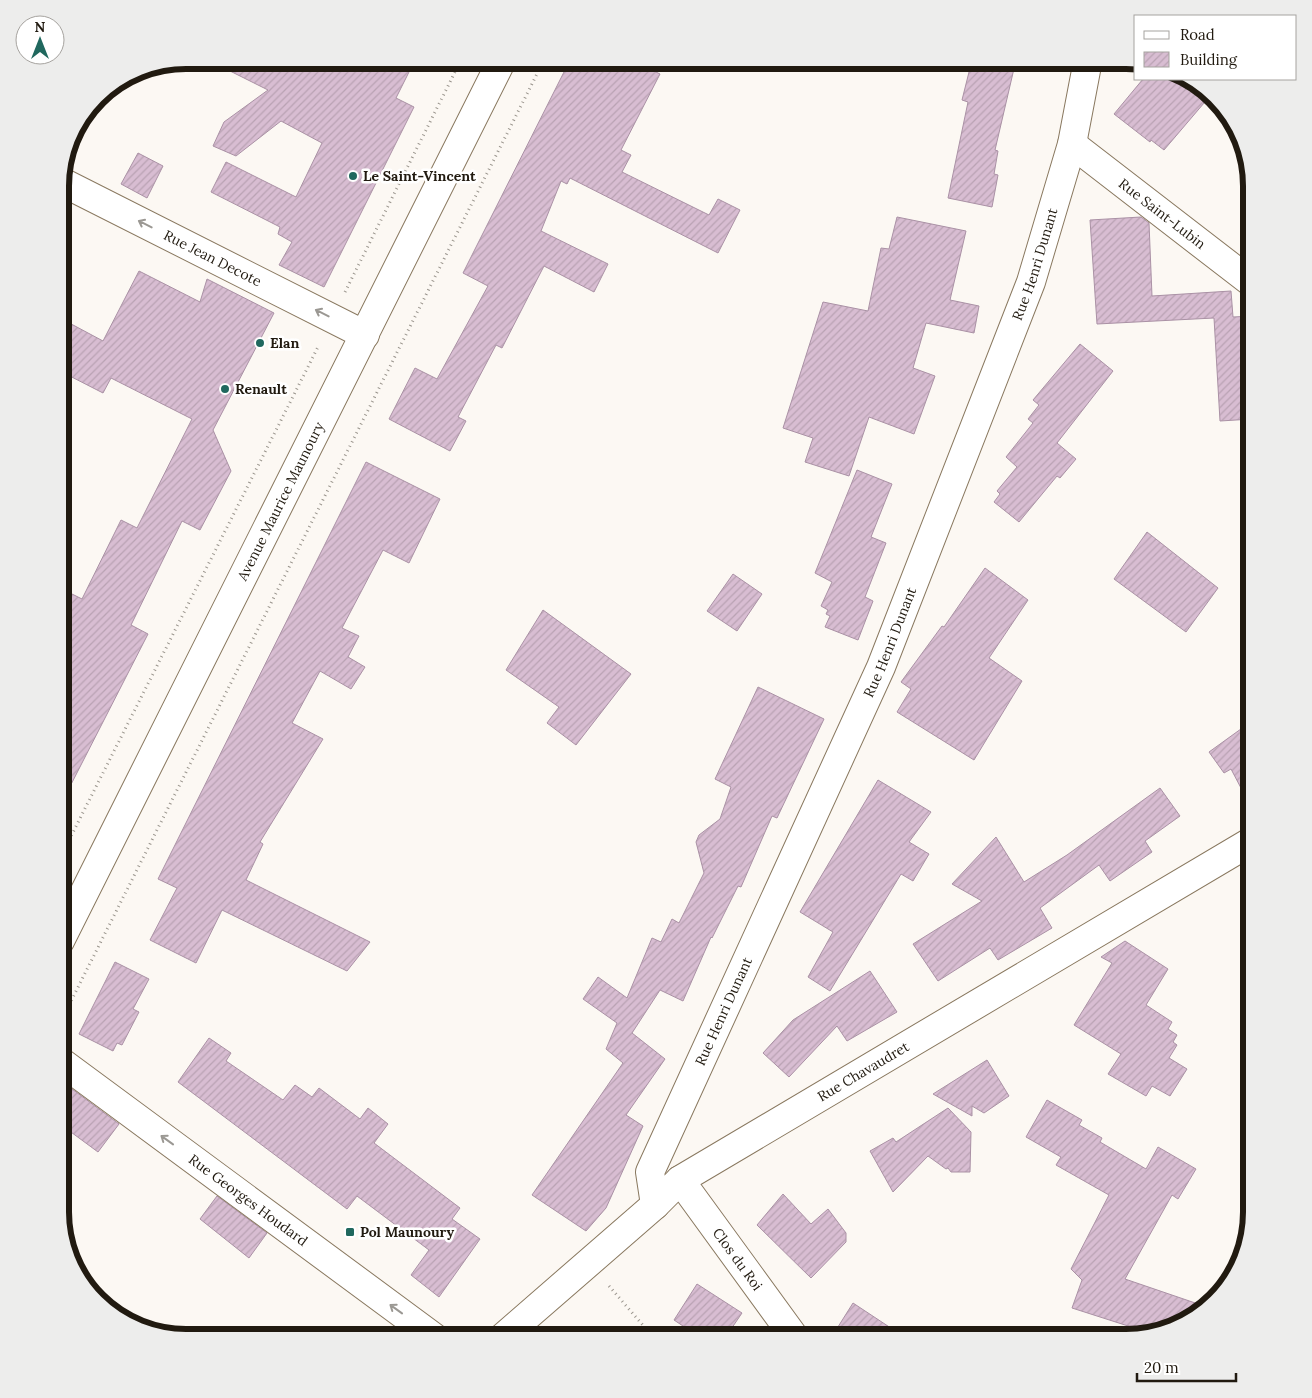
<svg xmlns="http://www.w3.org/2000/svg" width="1312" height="1398" viewBox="0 0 1312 1398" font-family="Lora,serif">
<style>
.building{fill:url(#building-hatch);stroke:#aa91a5}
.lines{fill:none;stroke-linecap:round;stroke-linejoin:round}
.minor-casing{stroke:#89785f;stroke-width:30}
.tertiary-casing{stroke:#89785f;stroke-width:30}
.secondary-casing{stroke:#89785f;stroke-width:30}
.path{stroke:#9a958d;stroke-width:3;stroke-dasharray:1 4;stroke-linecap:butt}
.minor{stroke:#fff;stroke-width:28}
.tertiary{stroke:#fff;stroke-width:28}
.secondary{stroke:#fff;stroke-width:28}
.oneway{stroke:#9b9893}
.poi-dot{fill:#20685e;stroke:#fff;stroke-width:2}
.labels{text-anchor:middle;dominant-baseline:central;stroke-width:5;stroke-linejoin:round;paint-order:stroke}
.poi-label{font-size:14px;font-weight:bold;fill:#211a10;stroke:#fff;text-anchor:start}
.street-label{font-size:14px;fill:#211a10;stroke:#fff}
.rim{fill:none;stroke:#211a10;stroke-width:6}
</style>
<defs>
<pattern id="building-hatch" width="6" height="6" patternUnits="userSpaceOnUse" patternTransform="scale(1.25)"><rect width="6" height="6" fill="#d8bdd2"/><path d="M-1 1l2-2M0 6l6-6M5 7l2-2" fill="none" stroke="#b9a2b3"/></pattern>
</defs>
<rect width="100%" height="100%" fill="#fcf8f3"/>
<path class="building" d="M208,60H415L396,98L414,107L324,287L279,265L292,242L278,234L280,227L211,192L226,162L296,197L322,143L281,121L236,156L213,146L224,122L268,90Z
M570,60H632L660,74L621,150L631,155L622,172L709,215L718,199L740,210L718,253L570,178L567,184L561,181L541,231L608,264L594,292L544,266L502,348L496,345L458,417L466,421L450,451L389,419L415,368L437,379L488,286L463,273Z
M972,60H1016L995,150L998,151L994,174L998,175L992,207L948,198L968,102L962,100Z
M1143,79H1189L1210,96L1164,150L1151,140L1150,142L1114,114Z
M138,153L163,166L147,198L121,184Z
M897,217L966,231L950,300L979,306L974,333L926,323L913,368L935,376L914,434L869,417L849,476L805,462L813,438L783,428L823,302L868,311L881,248L889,249Z
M1141,217L1149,223L1152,296L1231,291L1233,317L1252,316V419L1220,421L1214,318L1097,324L1090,220Z
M139,271L200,302L207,279L274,313L213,430L231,471L200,530L182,521L131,625L148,634L60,806V614L72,594L82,599L121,520L137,528L192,419L111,378L103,393L60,371V318L103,341Z
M1080,344L1113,371L1057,443L1076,459L1060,478L1057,476L1019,522L994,502L1000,494L997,491L1017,467L1006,457L1033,423L1028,419L1039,405L1033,400Z
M366,462L440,499L409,563L383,550L342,628L359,636L348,657L365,667L351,689L320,671L292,723L323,739L260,842L263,844L246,880L370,942L347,971L222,910L196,963L150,940L177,888L158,879Z
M857,470L892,484L871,537L886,543L865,597L873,601L858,640L825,627L830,616L826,614L828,610L821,606L832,582L815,573Z
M1147,532L1218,588L1186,632L1114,579Z
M985,568L1028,600L989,658L1022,681L974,760L897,712L911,689L901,682L942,626L944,627Z
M733,574L762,594L737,631L707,611Z
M543,610L631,674L576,745L547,723L559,707L506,670Z
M758,687L824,719L777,818L772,816L741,887L738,886L712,938L711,937L683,1001L660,990L632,1033L665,1059L626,1115L643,1126L606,1208L586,1231L532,1195L623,1063L606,1049L617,1023L583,999L598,977L627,998L652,938L661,942L672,919L679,923L704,873L696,842L699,835L720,819L731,787L715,779Z
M1252,721V809L1231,769L1224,773L1209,752Z
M878,780L931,812L909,842L929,854L913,881L901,874L830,991L808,977L833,932L800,912Z
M1160,788L1180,816L1145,841L1152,852L1110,881L1099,865L1040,908L1052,928L998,960L990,948L938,981L913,944L982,901L952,884L996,837L1024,882L1067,855Z
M1125,941L1168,969L1146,1005L1172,1022L1168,1029L1177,1035L1173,1042L1177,1045L1169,1058L1187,1069L1170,1096L1152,1086L1146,1096L1108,1074L1121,1054L1074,1025L1112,963L1101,957Z
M115,962L149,979L133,1009L139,1012L122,1045L117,1043L113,1051L79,1034Z
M870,971L897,1012L847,1041L837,1026L789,1077L763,1053L793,1020Z
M209,1038L231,1053L226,1061L283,1100L295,1085L312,1097L319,1088L360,1119L368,1108L388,1124L374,1143L460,1208L452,1219L480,1239L439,1297L411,1275L429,1250L357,1196L347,1209L178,1082Z
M987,1060L1009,1096L984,1113L972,1106V1116L933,1094Z
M60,1080L119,1124L98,1152L60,1124Z
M1047,1100L1082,1120L1079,1125L1102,1138L1100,1142L1146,1169L1158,1147L1196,1169L1178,1199L1172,1195L1125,1279L1207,1307L1203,1312L1167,1331L1153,1334L1072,1308L1082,1280L1071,1269L1109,1195L1056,1165L1061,1157L1026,1137Z
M948,1108L971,1132L970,1172H951L948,1168L946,1169L928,1156L893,1192L870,1151L893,1138L896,1142Z
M783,1194L811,1224L828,1209L846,1233V1242L811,1278L757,1225Z
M217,1196L267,1233L249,1258L200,1219Z
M697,1284L742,1313L725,1338H701L674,1320Z
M853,1303L906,1338H831Z"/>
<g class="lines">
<defs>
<g id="minor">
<path id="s1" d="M1072,144L1252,283"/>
<path id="s2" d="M60,181L365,335"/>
<path id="s3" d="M60,1061L435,1338"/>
<path id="s4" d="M680,1180L795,1338"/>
<path id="s5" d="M655,1205L650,1172L881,667L1031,282L1072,144L1088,60"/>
</g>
<g id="tertiary">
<path id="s6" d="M502,1338L655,1205L680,1180L1252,841"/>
</g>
<g id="secondary">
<path id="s7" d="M60,941L502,60"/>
</g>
</defs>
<use href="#minor" class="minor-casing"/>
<use href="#tertiary" class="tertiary-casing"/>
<use href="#secondary" class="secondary-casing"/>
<path class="path" d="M345,292L461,60
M60,858L319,345
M60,1023L544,60
M609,1286L654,1338"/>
<use href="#minor" class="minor"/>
<use href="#tertiary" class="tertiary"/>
<use href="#secondary" class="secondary"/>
</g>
<defs><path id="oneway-shaft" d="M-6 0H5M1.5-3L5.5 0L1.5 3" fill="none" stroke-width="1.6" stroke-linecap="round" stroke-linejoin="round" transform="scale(1.25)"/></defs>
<g class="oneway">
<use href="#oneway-shaft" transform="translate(145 224) rotate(-153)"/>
<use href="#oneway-shaft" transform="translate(322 313) rotate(-153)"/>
<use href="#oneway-shaft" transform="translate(167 1140) rotate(-144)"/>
<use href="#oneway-shaft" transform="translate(396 1309) rotate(-144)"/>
</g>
<g class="poi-dot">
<circle cx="353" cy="176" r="5"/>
<circle cx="260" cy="343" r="5"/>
<circle cx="225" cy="389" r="5"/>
<rect x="345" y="1227" width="10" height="10" rx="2.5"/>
</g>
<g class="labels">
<g class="poi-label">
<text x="363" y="176">Le Saint-Vincent</text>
<text x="270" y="343">Elan</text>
<text x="235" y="389">Renault</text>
<text x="360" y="1232">Pol Maunoury</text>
</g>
<g class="street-label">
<text stroke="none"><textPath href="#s1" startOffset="114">Rue Saint-Lubin</textPath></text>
<text stroke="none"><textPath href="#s2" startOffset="171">Rue Jean Decote</textPath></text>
<text stroke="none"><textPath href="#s5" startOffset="1020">Rue Henri Dunant</textPath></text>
<text stroke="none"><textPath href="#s7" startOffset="492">Avenue Maurice Maunoury</textPath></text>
<text stroke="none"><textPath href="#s5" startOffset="615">Rue Henri Dunant</textPath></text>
<text stroke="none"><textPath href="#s5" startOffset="210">Rue Henri Dunant</textPath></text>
<text stroke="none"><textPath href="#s6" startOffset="451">Rue Chavaudret</textPath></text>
<text stroke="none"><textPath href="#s3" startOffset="234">Rue Georges Houdard</textPath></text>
<text stroke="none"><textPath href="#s4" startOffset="98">Clos du Roi</textPath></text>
</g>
</g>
<path d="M0 0H1312V1398H0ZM186 69H1126A117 117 0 0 1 1243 186V1212A117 117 0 0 1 1126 1329H186A117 117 0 0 1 69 1212V186A117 117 0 0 1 186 69Z" fill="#ededec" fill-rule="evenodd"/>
<path class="rim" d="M186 69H1126A117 117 0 0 1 1243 186V1212A117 117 0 0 1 1126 1329H186A117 117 0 0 1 69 1212V186A117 117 0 0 1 186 69Z"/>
<rect x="1134" y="15" width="162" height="65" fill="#ffffff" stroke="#a6a39f"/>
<rect x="1144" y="31" width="25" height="8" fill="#ffffff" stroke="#a6a39f"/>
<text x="1180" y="40" font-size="15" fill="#211a10">Road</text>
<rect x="1144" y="52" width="25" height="15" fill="url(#building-hatch)" stroke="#a6a39f"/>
<text x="1180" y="65" font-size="15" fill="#211a10">Building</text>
<g transform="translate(40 40)"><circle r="24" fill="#ffffff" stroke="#a6a39f"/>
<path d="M0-4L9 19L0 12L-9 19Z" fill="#20685e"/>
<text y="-8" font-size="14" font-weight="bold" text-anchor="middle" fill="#211a10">N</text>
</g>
<path d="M1137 1373v8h99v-8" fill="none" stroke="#211a10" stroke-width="2.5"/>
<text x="1144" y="1373" font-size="15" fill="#211a10" stroke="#ffffff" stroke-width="4" paint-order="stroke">20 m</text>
</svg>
